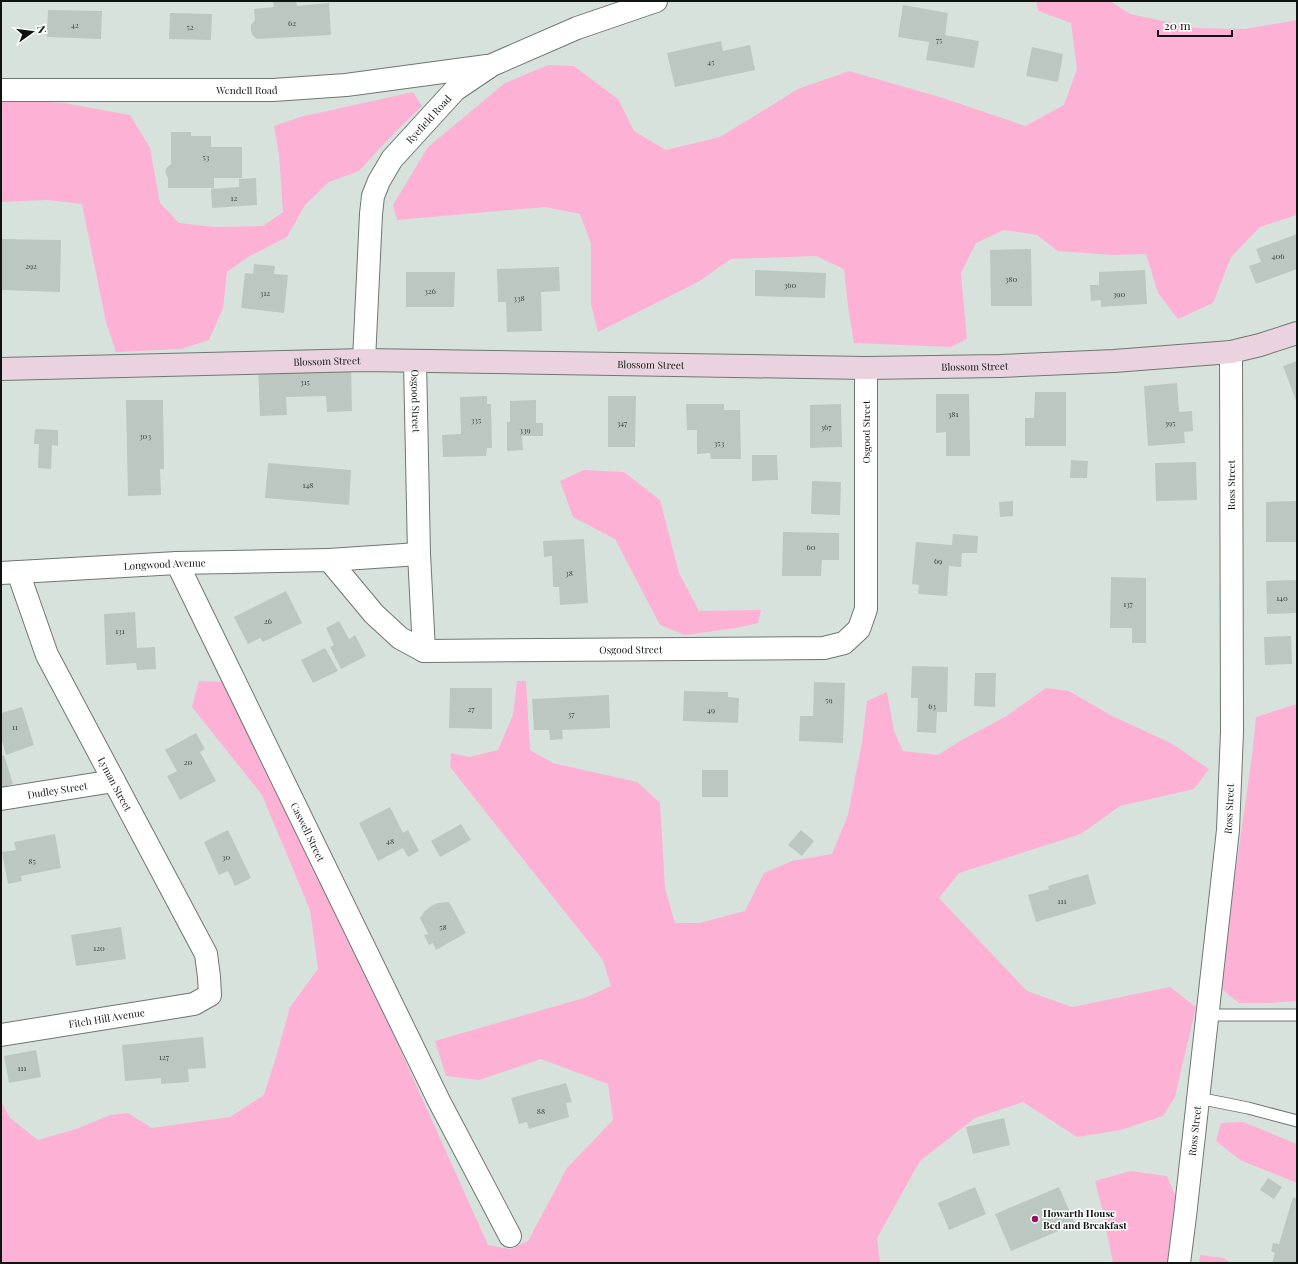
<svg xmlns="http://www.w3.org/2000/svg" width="1298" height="1264" viewBox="0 0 1298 1264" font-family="'Playfair Display',serif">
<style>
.green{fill:#fdb2d5}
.building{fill:#bdc7c2}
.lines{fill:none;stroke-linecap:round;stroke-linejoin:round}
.lane-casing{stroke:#6e7772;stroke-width:13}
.street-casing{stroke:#6e7772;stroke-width:24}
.secondary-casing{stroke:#6e7772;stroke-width:24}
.lane{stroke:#fff;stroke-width:11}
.street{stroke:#fff;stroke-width:22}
.secondary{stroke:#ead3de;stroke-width:22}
.poi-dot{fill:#991165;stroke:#fff;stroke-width:1.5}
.labels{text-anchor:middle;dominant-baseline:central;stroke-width:3;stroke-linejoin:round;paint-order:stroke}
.number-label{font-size:8px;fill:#3a403d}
.street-label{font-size:10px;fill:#0f1311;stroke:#fff}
.poi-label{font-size:10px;font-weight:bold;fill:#0f1311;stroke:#fff;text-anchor:start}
</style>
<rect width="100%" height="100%" fill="#d8e2dd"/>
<path class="green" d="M1036,1H1110L1130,14L1196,28L1245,29L1297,20V215L1260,227L1231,257L1213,303L1178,319L1158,293L1146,254L1112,255L1058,251L1037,235L1004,230L976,243L961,273L967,339L951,347L854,343L848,306L844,269L816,256L731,259L698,282L598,332L591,304V244L580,214L545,207L397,220L393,205L428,147L505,83L548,65L574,66L618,99L634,131L666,150L720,137L798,89L849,71L943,98L1025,126L1064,105L1077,69L1071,23L1038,11Z
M413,92L422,106L396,131L359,171L329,182L305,205L287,237L248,257L227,272L223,308L209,340L181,349L116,352L106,322L82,204L47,200L1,202V99L64,103L130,115L150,148L160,203L179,223L214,227L263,226L283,212L279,155L274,126L300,117Z
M584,470L624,472L660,500L679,573L699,611L761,610L758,623L736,628L685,635L660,625L615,539L573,517L560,481Z
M199,681L223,682L368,978L488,1245L510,1249L528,1241L567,1168L613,1120L608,1084L541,1059L479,1080L446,1076L435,1041L587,997L611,986L603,960L450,767L451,753L469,757L498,750L513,715L517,681H526L530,750L553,763L637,782L660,803L665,888L675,923H700L745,911L764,873L792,861L832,854L848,815L862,742L867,701L887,692L894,731L903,751L938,755L960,741L1005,717L1046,688L1069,691L1112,716L1171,743L1209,769L1194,789L1120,806L1081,834L959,873L939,898L1027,991L1072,1007L1170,987L1196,1007L1175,1097L1163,1116L1121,1130L1077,1137L1023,1102L975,1118L920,1161L877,1238L880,1263H1V1101L10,1118L38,1140L76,1129L110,1115L128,1113L152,1128L230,1117L264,1095L277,1054L290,1007L318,969L310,910L262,795L192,707Z
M1297,704V1001L1270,1003H1239L1219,987L1252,756L1256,717Z
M1243,1122L1297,1144V1183L1240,1160L1216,1141L1221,1123Z
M1130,1171L1167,1176L1176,1197L1167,1263H1113L1103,1213L1095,1181Z
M1200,1255L1224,1258L1230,1263H1199Z"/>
<path class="building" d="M273,1H296L297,6L329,3L331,35L257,39L252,35L251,30V25L255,20L254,9L274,7Z
M903,5L948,13L945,35L979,41L974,68L926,60L929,42L898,37Z
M48,10L102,11L101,39L47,37Z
M170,13L212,14L211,40L169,39Z
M721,41L723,51L750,45L755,70L675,87L667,53Z
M1032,47L1063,54L1058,82L1026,76Z
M171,132H191V136H211V147H242V178H214V188H168V178L165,172L167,167L171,164Z
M256,178L257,205L212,208L211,189L239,187V179Z
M1297,234V269L1256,284L1249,266L1261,262L1256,249Z
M1,239L61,240L60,292L1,290Z
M1031,249L1032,306H991L990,250Z
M254,264L275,266L274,274L288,275L284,313L241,308L245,273L253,274Z
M559,267L560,291L541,292L542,331L507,332L506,302H498L497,269Z
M755,270L826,273L825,298L755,296Z
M1145,270L1147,304L1101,307V300L1091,301L1090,285H1099V272Z
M406,272H455L454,307H406Z
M1297,361V403L1283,366Z
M351,364L352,411L327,412L326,396L286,397L287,415L260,416L258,367Z
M1177,383L1179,412L1192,411L1193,431L1184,432L1185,443L1148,446L1144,386Z
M1035,392H1066V446H1025V418H1034Z
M936,394H969L970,456H946V432L936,433Z
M487,396V404H491L492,448H487L486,456L443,457L442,435L461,434L460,397Z
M608,396H636L635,447H608Z
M126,400H163L164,469H160L161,495L128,496Z
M536,400V423H543V436H522L523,450L507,451V422H510V401Z
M686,404H724V410H740L741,459H711L710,453L697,454V430H687Z
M841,404L842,447L810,448V405Z
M35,429L58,430V446L52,445L51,469L38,468L39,444H34Z
M752,455H777L778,480L752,481Z
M1071,460L1088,461L1087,478H1070Z
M1196,462L1197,500L1156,501L1155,463Z
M268,463L351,470L349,505L265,498Z
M812,481L841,482L840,515L811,514Z
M1013,501V516L1000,517L999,502Z
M1296,501V542H1266V502Z
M783,532L839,533V560H822L821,576H782Z
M953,534L978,536L977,553H962L961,567L949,566L947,596L918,594L919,585L912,584L916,542L952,545Z
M584,539L588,603L560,605L559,587H553L552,556L544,557L543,541Z
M1111,577L1146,578V643H1132V628H1110Z
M1297,580V613L1267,614L1266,581Z
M286,591L302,623L263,642L260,638L248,644L234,617Z
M135,612L137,648L155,647L156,669L137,670L136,663L106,665L104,614Z
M339,621L349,639L355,635L366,656L341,669L330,647L334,645L326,628Z
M1291,636L1292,664L1265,665L1264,637Z
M325,648L338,671L313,683L301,660Z
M912,666L948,667L947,712H937L936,733L917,732L918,698H911Z
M975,673H996L995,707L974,706Z
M814,682L845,683L843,743L799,741L800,716H813Z
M450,688H492V729L449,728Z
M684,691L728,692V697L739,698L738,723L683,721Z
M609,695L610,728L562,730L563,739L550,740L549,730H534L532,699Z
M22,707L34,745L6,755L1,738V713Z
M196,733L205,749L200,752L216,781L180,800L167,776L177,771L165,750Z
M4,755L13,784L1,788V756Z
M702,770H728V797H702Z
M390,807L403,833L408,830L419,851L408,857L403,848L378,861L359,823Z
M461,824L471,840L440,857L431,841Z
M228,830L251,878L235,886L228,871L219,875L204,842Z
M801,830L814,841L802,856L788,845Z
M55,834L61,868L21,876L22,881L8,884L2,852L16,850L14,842Z
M1088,874L1096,904L1036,922L1028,895L1049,889L1048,886Z
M449,902L466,933L436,950L433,943L429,945L424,935L428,934L420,918L424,912L431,906L438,903Z
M121,927L126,959L76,966L71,935Z
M203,1037L206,1068L188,1069L189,1082L161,1084V1078L125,1081L122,1045Z
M36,1050L41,1077L9,1083L4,1056Z
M566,1083L572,1102L566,1103L569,1117L529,1129L527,1122L519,1124L511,1098Z
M1004,1118L1010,1145L973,1154L966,1127Z
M1268,1178L1282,1187L1274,1199L1260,1190Z
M975,1187L986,1214L949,1230L938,1203Z
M1059,1187L1075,1224L1011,1251L995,1214Z
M1293,1197L1297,1199V1263H1272L1275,1253L1271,1251L1273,1243L1279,1244Z"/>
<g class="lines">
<defs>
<path id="lane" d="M1208,1015H1297
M1198,1098L1248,1108L1297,1121"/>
<g id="street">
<path id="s1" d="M1,90H273L346,85L487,66"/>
<path id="s2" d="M364,360L371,214L373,196L379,181L392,159L455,90L492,65L577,28L656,1"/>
<path id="s3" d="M415,361L419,554L424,651L824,648L844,643L859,629L866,609V368"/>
<path d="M329,560L419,554"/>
<path id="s4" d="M177,563L439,1101L510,1236"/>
<path id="s5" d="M1,573L177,563L329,560L374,614L400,638L424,651"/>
<path id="s6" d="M1,799L114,781"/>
<path id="s7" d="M1,1035L194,1004L210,995L209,977L206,954L47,655L18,572"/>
<path id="s8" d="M1179,1263L1185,1216L1228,830L1232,732L1231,352"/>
</g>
<g id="secondary">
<path id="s9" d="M1,369L364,360L866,368L1000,366L1114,361L1231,352L1260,345L1297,333"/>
</g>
</defs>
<use href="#lane" class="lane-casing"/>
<use href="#street" class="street-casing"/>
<use href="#secondary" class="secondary-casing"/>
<use href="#lane" class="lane"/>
<use href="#street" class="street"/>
<use href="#secondary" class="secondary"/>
</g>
<circle class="poi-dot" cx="1035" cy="1219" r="4"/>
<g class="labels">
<g class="number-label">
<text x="292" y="22">62</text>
<text x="75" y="24">42</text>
<text x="190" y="26">52</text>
<text x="939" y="39">75</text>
<text x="711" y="61">45</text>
<text x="206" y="156">53</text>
<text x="234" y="197">12</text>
<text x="1278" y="255">406</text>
<text x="31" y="265">292</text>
<text x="1011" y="278">380</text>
<text x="790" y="284">360</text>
<text x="430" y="290">326</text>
<text x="265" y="292">312</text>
<text x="1119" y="293">390</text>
<text x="519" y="297">338</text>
<text x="305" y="381">315</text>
<text x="953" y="413">381</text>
<text x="476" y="419">335</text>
<text x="622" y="422">347</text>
<text x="1170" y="422">395</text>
<text x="826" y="426">367</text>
<text x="525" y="429">339</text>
<text x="145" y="435">303</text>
<text x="719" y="442">353</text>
<text x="308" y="484">148</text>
<text x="811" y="546">60</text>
<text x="938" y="560">69</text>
<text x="569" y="572">38</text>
<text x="1282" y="597">140</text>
<text x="1128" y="603">137</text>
<text x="268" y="620">26</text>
<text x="120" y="630">131</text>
<text x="829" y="699">59</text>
<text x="932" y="705">63</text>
<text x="471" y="708">27</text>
<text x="711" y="709">49</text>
<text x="571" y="713">37</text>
<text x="15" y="726">11</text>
<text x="188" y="761">20</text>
<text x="390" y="840">48</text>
<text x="226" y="856">30</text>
<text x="32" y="860">85</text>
<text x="1062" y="900">111</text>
<text x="443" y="926">58</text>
<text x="99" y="947">120</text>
<text x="164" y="1056">127</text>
<text x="22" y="1067">111</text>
<text x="541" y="1110">88</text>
</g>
<g class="street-label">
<text stroke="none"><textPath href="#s1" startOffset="246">Wendell Road</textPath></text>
<text stroke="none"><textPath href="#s2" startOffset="260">Ryefield Road</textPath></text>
<text stroke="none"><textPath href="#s9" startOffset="326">Blossom Street</textPath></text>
<text stroke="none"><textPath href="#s9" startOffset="650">Blossom Street</textPath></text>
<text stroke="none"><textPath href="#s9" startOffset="974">Blossom Street</textPath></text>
<text stroke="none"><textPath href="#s3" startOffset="40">Osgood Street</textPath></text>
<text transform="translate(866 432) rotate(-90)">Osgood Street</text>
<text transform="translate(1231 485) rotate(-90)">Ross Street</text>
<text stroke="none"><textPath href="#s5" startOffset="164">Longwood Avenue</textPath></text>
<text stroke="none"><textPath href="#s3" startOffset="497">Osgood Street</textPath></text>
<text transform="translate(115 784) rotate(62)">Lyman Street</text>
<text stroke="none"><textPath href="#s6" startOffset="57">Dudley Street</textPath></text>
<text stroke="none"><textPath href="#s8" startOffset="457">Ross Street</textPath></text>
<text stroke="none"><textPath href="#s4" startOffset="299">Caswell Street</textPath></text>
<text stroke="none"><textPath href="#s7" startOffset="107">Fitch Hill Avenue</textPath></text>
<text stroke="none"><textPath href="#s8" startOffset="133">Ross Street</textPath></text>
</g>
<g class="poi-label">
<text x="1043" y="1213">Howarth House<tspan x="1043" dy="12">Bed and Breakfast</tspan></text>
</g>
</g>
<rect width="1298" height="1264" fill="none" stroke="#0f1311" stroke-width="4"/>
<g transform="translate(32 32) rotate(76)" stroke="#ffffff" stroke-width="3" paint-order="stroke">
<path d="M0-3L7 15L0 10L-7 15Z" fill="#0f1311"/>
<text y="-6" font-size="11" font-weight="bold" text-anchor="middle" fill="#0f1311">N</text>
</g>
<path d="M1158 30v6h74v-6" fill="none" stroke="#0f1311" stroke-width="2"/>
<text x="1164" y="30" font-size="12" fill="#0f1311" stroke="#ffffff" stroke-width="3" paint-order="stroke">20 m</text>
</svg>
